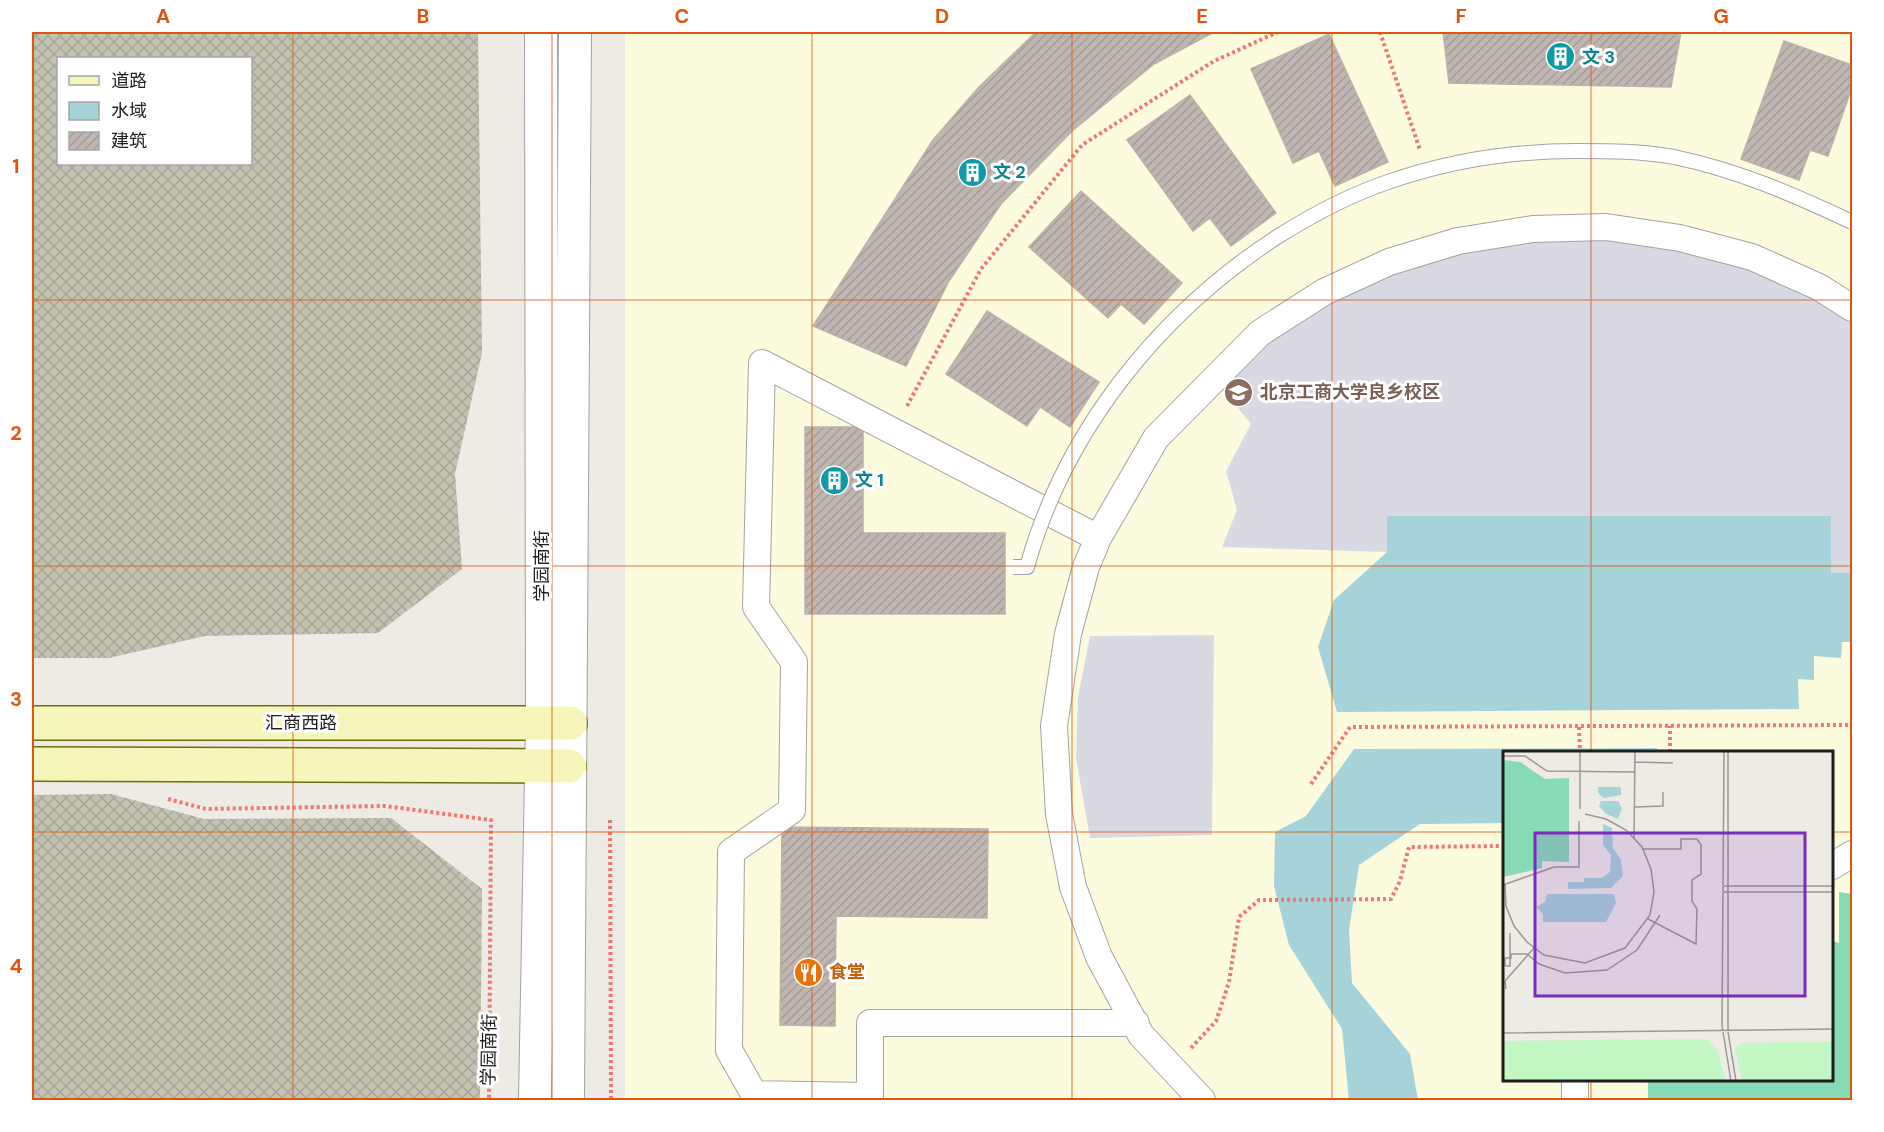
<svg xmlns="http://www.w3.org/2000/svg" width="1884" height="1132" viewBox="0 0 1884 1132" font-family="'DM Sans','Noto Sans SC',sans-serif">
<style>
.education{fill:#fdfbde;fill-rule:evenodd}
.construction{fill:url(#construction-cross-hatch);fill-rule:evenodd}
.pitch{fill:#86dab4}
.plaza{fill:#d9d9e4}
.water{fill:#a6d2da}
.building{fill:url(#building-hatch);stroke:#bfb0a7;stroke-width:1.5}
.lines{fill:none;stroke-linecap:round;stroke-linejoin:round}
.minor-casing{stroke:#a2a2a2;stroke-width:28}
.tertiary-casing{stroke:#a2a2a2;stroke-width:34}
.secondary-casing{stroke:#6c700a;stroke-width:36}
.path{stroke:#f37570;stroke-width:4;stroke-dasharray:3 3;stroke-linecap:butt}
.minor{stroke:#fff;stroke-width:26}
.tertiary{stroke:#fff;stroke-width:32}
.secondary{stroke:#f6f6ba;stroke-width:33}
.service-bridge-casing{stroke:#a2a2a2;stroke-width:16;stroke-linecap:butt}
.service-bridge{stroke:#fff;stroke-width:14}
.grid{fill:none;stroke:#de560d;stroke-width:1.5;stroke-opacity:0.55}
.labels{text-anchor:middle;dominant-baseline:central;stroke-width:6;stroke-linejoin:round;paint-order:stroke}
.culture-label{font-size:18px;font-weight:bold;fill:#0d838f;stroke:#fff;text-anchor:start}
.education-label{font-size:18px;font-weight:bold;fill:#785e54;stroke:#fff;text-anchor:start}
.street-label{font-size:18px;fill:#1e1e1e;stroke:#fff}
.food-label{font-size:18px;font-weight:bold;fill:#c56008;stroke:#fff;text-anchor:start}
.inset-road{fill:none;stroke:#9b9895;stroke-width:1.5}
.view{fill:#7b2cbf;fill-opacity:0.15;stroke:#7b2cbf;stroke-width:3}
.inset-edge{fill:none;stroke:#1e1e1e;stroke-width:3}
.neatline{fill:none;stroke:#de560d;stroke-width:2}
.grid-label{font-size:20px;text-anchor:middle;font-weight:bold;fill:#de560d}
</style>
<defs>
<pattern id="construction-cross-hatch" width="8" height="8" patternUnits="userSpaceOnUse" patternTransform="scale(1.5)"><rect width="8" height="8" fill="#c3c1b0"/><path d="M0 0l8 8M0 8l8-8" fill="none" stroke="#a7a597"/></pattern>
<pattern id="building-hatch" width="6" height="6" patternUnits="userSpaceOnUse" patternTransform="scale(1.5)"><rect width="6" height="6" fill="#bfb6b1"/><path d="M-1 1l2-2M0 6l6-6M5 7l2-2" fill="none" stroke="#a49c98"/></pattern>
</defs>
<rect width="100%" height="100%" fill="#eeeae4"/>
<path class="education" d="M625,32H1852V1100H625ZM1504,752H1832V1080H1504Z"/>
<path class="construction" d="M32,32H478L482,353L455,474L462,569L378,633L205,636L109,658H32ZM58,58H250V164H58Z
M111,794L204,819L391,818L482,889L480,1100H32V795Z"/>
<path class="pitch" d="M1839,892L1852,894V1100H1648V1080H1832V941L1839,943Z"/>
<path class="plaza" d="M1680,238L1852,308V573H1831V516H1388L1387,552L1222,547L1237,510L1226,471L1251,424L1214,379L1260,333L1458,241Z
M1214,635L1212,835L1090,838L1076,758L1078,697L1090,636Z"/>
<path class="water" d="M1387,516H1831V573H1851L1852,642H1842L1841,658L1814,656V680L1798,679L1799,709L1337,712L1318,647L1334,600L1387,552Z
M1657,748V752H1504V823L1420,824L1359,865L1349,930L1352,983L1410,1054L1418,1100H1349L1342,1029L1289,945L1274,886L1275,832L1306,816L1354,749Z"/>
<path class="building" d="M1036,32H1214L1154,64L1072,131L1001,204L949,281L906,366L813,326L933,140L978,88Z
M1443,32H1681L1671,87L1449,83Z
M1329,34L1388,162L1335,186L1319,151L1293,163L1251,69Z
M1784,41L1852,65V87L1828,156L1810,150L1799,180L1741,159Z
M1190,95L1276,213L1231,246L1210,218L1193,231L1127,140Z
M1081,191L1182,283L1144,324L1121,304L1108,318L1029,247Z
M987,311L1099,382L1070,427L1040,407L1027,426L946,374Z
M805,427H863V533H1005V614H805Z
M782,827L988,829L987,918L836,916L835,1026L780,1025Z"/>
<g class="lines">
<defs>
<path id="minor" d="M1098,538L762,363L756,607L794,662L792,810L731,852L729,1050L754,1094L870,1096V1023H1136
M1832,866L1852,854
M1202,1100L1141,1035L1099,957L1073,887L1059,814L1054,726L1068,634L1086,567L1098,538L1156,438L1260,333L1324,292L1389,262L1458,241L1533,229L1606,227L1680,238L1752,257L1819,287L1852,308
M1575,1100V1080"/>
<path id="tertiary" d="M535,1100L542,722L541,32
M568,1100L575,32"/>
<path id="secondary" d="M32,723H570
M32,764L569,766"/>
</defs>
<use href="#minor" class="minor-casing"/>
<use href="#tertiary" class="tertiary-casing"/>
<use href="#secondary" class="secondary-casing"/>
<path class="path" d="M1380,32L1420,150
M907,406L981,269L1082,145L1214,61L1278,32
M1579,727L1580,752
M1670,752V726
M1311,784L1350,727L1852,725
M168,799L206,809L385,806L491,820L489,1100
M610,820L611,1100
M1191,1048L1216,1021L1229,982L1239,917L1259,900L1391,899L1400,881L1409,847L1504,846"/>
<use href="#minor" class="minor"/>
<use href="#tertiary" class="tertiary"/>
<use href="#secondary" class="secondary"/>
<defs>
<path id="service-bridge" d="M1013,567H1027C1065,430 1159,314 1277,237C1312,215 1349,195 1388,182C1448,161 1512,151 1576,151C1608,151 1641,151 1674,157C1737,170 1795,195 1852,222"/>
</defs>
<use href="#service-bridge" class="service-bridge-casing"/>
<use href="#service-bridge" class="service-bridge"/>
</g>
<path class="grid" d="M293,32V1100M552,32V1100M812,32V1100M1072,32V1100M1332,32V1100M1591,32V752M32,300H1852M32,566H1852M32,832H1504M1832,832H1852M1591,1080V1100"/>
<defs>
<symbol id="building-disc" viewBox="-11 -11 22 22"><circle r="9.5" fill="#0f9aa8" stroke="#fff"/><path d="M-4-6H4V6H1V3H-1V6H-4ZM-2.5-4.3h1.7v1.8h-1.7ZM.8-4.3h1.7v1.8H.8ZM-2.5-1h1.7V.8h-1.7ZM.8-1h1.7V.8H.8Z" fill="#fff"/></symbol>
<symbol id="university-disc" viewBox="-11 -11 22 22"><circle r="9.5" fill="#8d6e63" stroke="#fff"/><path d="M0-5L7-2L0 1L-7-2ZM-4 1L0 2.5L4 1V4Q0 6-4 4Z" fill="#fff"/></symbol>
<symbol id="restaurant-disc" viewBox="-11 -11 22 22"><circle r="9.5" fill="#e8710a" stroke="#fff"/><path d="M-5-6h1v4h1v-4h1v4h1v-4h1v5L-1.5 .5V6h-2V.5L-5-1ZM5-6V6H3V1.5H1.5Q1.5-4 5-6Z" fill="#fff"/></symbol>
</defs>
<g fill-rule="evenodd">
<use href="#building-disc" x="1544" y="40" width="33" height="33"/>
<use href="#building-disc" x="956" y="156" width="33" height="33"/>
<use href="#university-disc" x="1222" y="376" width="33" height="33"/>
<use href="#building-disc" x="818" y="464" width="33" height="33"/>
<use href="#restaurant-disc" x="792" y="956" width="33" height="33"/>
</g>
<g class="labels">
<g class="culture-label">
<text x="1582" y="57">文 3</text>
<text x="993" y="172">文 2</text>
<text x="855" y="480">文 1</text>
</g>
<g class="education-label">
<text x="1260" y="392">北京工商大学良乡校区</text>
</g>
<g class="street-label">
<text transform="translate(542 566) rotate(-90)">学园南街</text>
<text x="301" y="723">汇商西路</text>
<text transform="translate(489 1050) rotate(-89)">学园南街</text>
</g>
<g class="food-label">
<text x="829" y="972">食堂</text>
</g>
</g>
<g transform="translate(1503 751)">
<rect width="330" height="330" fill="#eeeae4"/>
<path d="M204,288L214,298L223,330H0V290ZM330,291V330H239L232,297L239,292Z" fill="#c3f7c4"/>
<path d="M0,9L17,11L42,28L66,27V111L39,110V117L0,126Z" fill="#86dab4"/>
<path d="M95,36H118V44L101,47L95,42ZM98,50H115L119,57L115,68L103,63L96,55ZM100,73L109,77L110,97L118,109L120,125L108,137L65,138V131H81V127H99L107,121L108,104L100,94ZM44,143H111L113,152L103,171H40V163L33,156L42,151Z" fill="#a6d2da"/>
<path class="inset-road" d="M221,0L219,275L228,330M225,0V281L233,330M0,5H22L44,20L132,21M132,11L170,12M132,56L160,55V41M77,58V0M131,88L132,0M139,98H178V88H194L198,94V123L189,129V150L194,158L193,193L145,168M0,134L51,116H76V70M2,134L3,155L11,175L24,191L41,204L82,212L122,197L147,164L151,141L148,118L139,96L123,79L103,68L82,63M221,135H330M221,141H330M2,215V207H8V203H24L36,213L62,222L104,219L134,199L157,164M2,215H7V182M3,238L2,230L31,197M0,282L330,278"/>
<path class="view" d="M32,82H302V245H32Z"/>
<rect width="330" height="330" class="inset-edge"/>
</g>
<rect width="1884" height="1132" fill="none" stroke="#ffffff" stroke-width="66"/>
<rect x="57" y="57" width="195" height="108" fill="#ffffff" stroke="#a5a5a5" stroke-width="1.5"/>
<rect x="69" y="76" width="30" height="9" fill="#f6f6ba" stroke="#a5a5a5" stroke-width="1.5"/>
<text x="111" y="87" font-size="18" fill="#1e1e1e">道路</text>
<rect x="69" y="102" width="30" height="18" fill="#a6d2da" stroke="#a5a5a5" stroke-width="1.5"/>
<text x="111" y="117" font-size="18" fill="#1e1e1e">水域</text>
<rect x="69" y="132" width="30" height="18" fill="url(#building-hatch)" stroke="#a5a5a5" stroke-width="1.5"/>
<text x="111" y="147" font-size="18" fill="#1e1e1e">建筑</text>
<rect x="33" y="33" width="1818" height="1066" class="neatline"/>
<g class="grid-label">
<text x="163" y="23">A</text>
<text x="423" y="23">B</text>
<text x="682" y="23">C</text>
<text x="942" y="23">D</text>
<text x="1202" y="23">E</text>
<text x="1461" y="23">F</text>
<text x="1721" y="23">G</text>
<text x="16" y="173">1</text>
<text x="16" y="440">2</text>
<text x="16" y="706">3</text>
<text x="16" y="973">4</text>
</g>
</svg>
